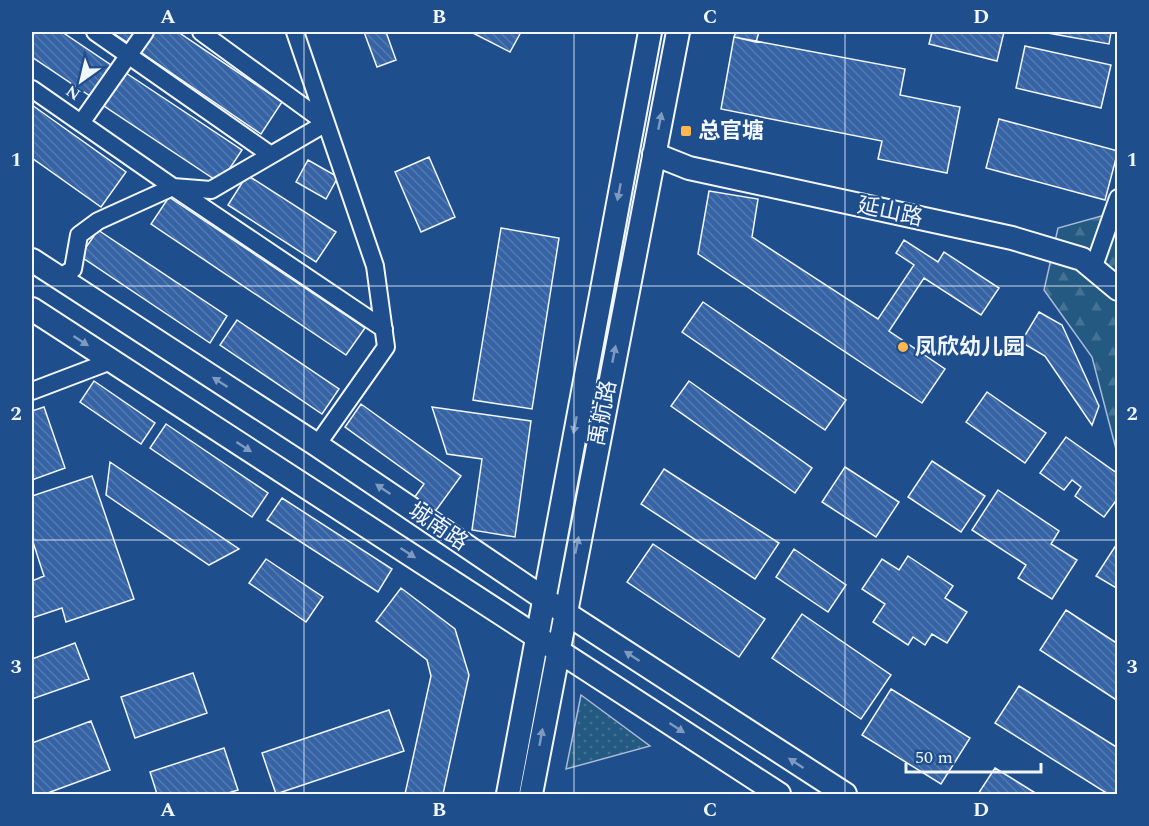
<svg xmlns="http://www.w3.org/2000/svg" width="1149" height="826" viewBox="0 0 1149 826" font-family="Spectral,'Noto Sans SC',serif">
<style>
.grass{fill:url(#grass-dots);stroke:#a8bbd7;stroke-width:1.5}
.forest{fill:url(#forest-firs);stroke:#a8bbd7;stroke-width:1.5}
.building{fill:url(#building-back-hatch);stroke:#f2f6ff;stroke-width:1.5}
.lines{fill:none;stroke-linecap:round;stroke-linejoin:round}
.street-casing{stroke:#f2f6ff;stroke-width:20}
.secondary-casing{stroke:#f2f6ff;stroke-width:26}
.street{stroke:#1f4e8c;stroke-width:16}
.secondary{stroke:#1f4e8c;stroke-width:22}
.oneway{fill:#7e9ac0}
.grid{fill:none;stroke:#f2f6ff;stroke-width:1.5;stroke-opacity:0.55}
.poi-dot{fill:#ffb74d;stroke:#1f4e8c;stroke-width:2}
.labels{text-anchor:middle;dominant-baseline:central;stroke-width:4.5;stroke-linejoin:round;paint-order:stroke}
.poi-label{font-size:22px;font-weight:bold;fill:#f2f6ff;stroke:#1f4e8c;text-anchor:start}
.street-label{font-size:22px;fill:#f2f6ff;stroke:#1f4e8c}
.neatline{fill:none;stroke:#f2f6ff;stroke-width:2}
.grid-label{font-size:20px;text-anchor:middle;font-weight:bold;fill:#f2f6ff}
</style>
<defs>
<pattern id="grass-dots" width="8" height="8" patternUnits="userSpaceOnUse" patternTransform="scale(1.5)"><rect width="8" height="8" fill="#245a82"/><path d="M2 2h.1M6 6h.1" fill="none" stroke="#447295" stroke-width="1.8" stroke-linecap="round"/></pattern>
<pattern id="forest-firs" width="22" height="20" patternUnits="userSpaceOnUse" patternTransform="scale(1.5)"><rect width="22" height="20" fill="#245a82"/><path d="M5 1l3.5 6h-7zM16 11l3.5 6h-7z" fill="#447295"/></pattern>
<pattern id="building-back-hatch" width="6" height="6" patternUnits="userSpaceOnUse" patternTransform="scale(1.5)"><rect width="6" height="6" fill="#3563a3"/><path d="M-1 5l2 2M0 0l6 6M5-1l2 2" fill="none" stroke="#537ab1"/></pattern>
</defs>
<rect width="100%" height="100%" fill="#1f4e8c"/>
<path class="grass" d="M581,695L650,746L566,769Z"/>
<path class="forest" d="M1105,215L1117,220V453L1092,357L1044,290L1058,228Z"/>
<path class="building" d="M32,32H62L114,67L93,98L32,57Z
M111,32H136L128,43Z
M152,32H178L282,102L261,134L139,51Z
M364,32H386L396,60L377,67Z
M471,32H521L510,52Z
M736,32H759L756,42L734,37Z
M932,32H1004L997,61L929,44Z
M1042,32H1111L1109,44Z
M734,37L905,69L900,95L960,107L947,173L878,159L882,141L721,109Z
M1025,46L1111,65L1101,108L1016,88Z
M123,71L242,150L220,183L101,104Z
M32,105L126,172L101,207L32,158Z
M999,119L1118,151L1105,200L986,168Z
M429,157L455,217L421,232L395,172Z
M308,160L338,177L326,199L296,182Z
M247,175L336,232L316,262L228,205Z
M709,191L758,199L752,237L878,319L914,265L896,253L904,240L938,262L944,252L999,288L981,315L924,278L889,331L945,369L922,403L698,254Z
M169,197L365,328L346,355L151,224Z
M501,228L559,238L532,409L473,400Z
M98,230L227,316L210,343L80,256Z
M703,302L846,400L825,430L682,332Z
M1039,312L1062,325L1099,406L1092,425L1045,356L1021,342Z
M237,320L339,389L322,414L220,345Z
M94,381L155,423L141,444L80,402Z
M689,381L812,468L795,493L671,406Z
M987,392L1046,433L1025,463L966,422Z
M361,404L461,476L434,513L414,498L424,484L345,427Z
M44,407L65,468L32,480V411Z
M432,407L531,421L515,537L472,530L482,459L447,454Z
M166,424L268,493L252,517L150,448Z
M1066,437L1118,474V498L1104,517L1075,496L1081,487L1072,480L1064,490L1040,473Z
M932,461L985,496L961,532L908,497Z
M110,462L239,549L209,565L106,495Z
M845,467L899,502L876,537L822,502Z
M664,469L779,543L755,579L641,504Z
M92,476L134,599L66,622L62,608L32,618V581L44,576L32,539V496Z
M998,490L1059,531L1051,544L1077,560L1052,599L1018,578L1026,565L972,530Z
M282,498L392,569L378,592L267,520Z
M1118,542V589L1096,576Z
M653,544L765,619L739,657L627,582Z
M794,549L846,585L828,612L776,577Z
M908,556L953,586L945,598L967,612L947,643L932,634L925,645L913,637L908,645L873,622L885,604L862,589L882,559L899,570Z
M266,559L323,597L306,622L249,583Z
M401,588L455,629L469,675L443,794H405L431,676L427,660L376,621Z
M1066,610L1118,644V701L1040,650Z
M802,614L891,675L861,719L772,658Z
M75,643L89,679L32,699V659Z
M193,673L207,713L135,738L121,697Z
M1019,686L1118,748V794H1108L995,723Z
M891,689L970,738L941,784L862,735Z
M389,710L404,751L276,794L262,753Z
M91,721L110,770L45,794H32V743Z
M224,748L238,790L225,794H157L150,772Z
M995,768L1037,794H978Z"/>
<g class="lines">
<defs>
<path id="street" d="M95,32L271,155
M295,32L375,266L386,347L317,445
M32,89L173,187L211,190L326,123L201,32
M81,123L145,32
M1093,269L1118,198
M59,278L73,269L79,235L98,221L173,187L384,329
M32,391L111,361"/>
<path id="secondary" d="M654,154L689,168L1012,238L1082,259L1118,289
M32,260L317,445L564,612L845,794
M32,309L779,794
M508,794L650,32
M531,794L678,32"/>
</defs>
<use href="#street" class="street-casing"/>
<use href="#secondary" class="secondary-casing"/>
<use href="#street" class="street"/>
<use href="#secondary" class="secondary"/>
</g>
<defs><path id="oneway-solid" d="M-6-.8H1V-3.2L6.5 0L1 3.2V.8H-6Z" transform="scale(1.5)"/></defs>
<g class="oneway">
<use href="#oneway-solid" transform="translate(660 121) rotate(-79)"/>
<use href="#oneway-solid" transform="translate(619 192) rotate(101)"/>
<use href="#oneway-solid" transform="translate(81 341) rotate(33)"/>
<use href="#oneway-solid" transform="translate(614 354) rotate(-79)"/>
<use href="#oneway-solid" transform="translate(220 382) rotate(-147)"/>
<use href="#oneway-solid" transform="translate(575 425) rotate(101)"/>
<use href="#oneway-solid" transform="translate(244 447) rotate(33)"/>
<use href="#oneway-solid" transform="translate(383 489) rotate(-146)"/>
<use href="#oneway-solid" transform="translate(577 545) rotate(-79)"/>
<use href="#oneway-solid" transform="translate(408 553) rotate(33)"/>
<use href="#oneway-solid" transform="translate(632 656) rotate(-147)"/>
<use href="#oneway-solid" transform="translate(677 728) rotate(33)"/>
<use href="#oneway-solid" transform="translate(541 737) rotate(-80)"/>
<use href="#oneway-solid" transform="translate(796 763) rotate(-147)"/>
</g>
<path class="grid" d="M304,32V794M574,32V794M845,32V794M32,286H1118M32,540H1118"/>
<g class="poi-dot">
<rect x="680" y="125" width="12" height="12" rx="3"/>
<circle cx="903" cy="347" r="6"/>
</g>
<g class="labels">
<g class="poi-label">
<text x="698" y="131">总官塘</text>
<text x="915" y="347">凤欣幼儿园</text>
</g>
<g class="street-label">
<text transform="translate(890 212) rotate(12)">延山路</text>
<text transform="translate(603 413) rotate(-79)">禹航路</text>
<text transform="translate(438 527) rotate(34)">城南路</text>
</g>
</g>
<rect width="1149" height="826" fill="none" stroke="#1f4e8c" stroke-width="66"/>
<g transform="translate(81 81) rotate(214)" stroke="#1f4e8c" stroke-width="4.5" paint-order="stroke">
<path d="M0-4.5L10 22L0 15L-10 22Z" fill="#f2f6ff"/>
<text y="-9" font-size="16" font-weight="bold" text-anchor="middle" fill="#f2f6ff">N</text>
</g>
<path d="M906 763v9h135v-9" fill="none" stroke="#f2f6ff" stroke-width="3"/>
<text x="915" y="763" font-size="18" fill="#f2f6ff" stroke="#1f4e8c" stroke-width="4.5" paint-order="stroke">50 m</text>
<rect x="33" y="33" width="1083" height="760" class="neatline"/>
<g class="grid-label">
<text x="168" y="23">A</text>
<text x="439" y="23">B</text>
<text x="710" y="23">C</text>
<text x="981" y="23">D</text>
<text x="16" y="166">1</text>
<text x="1132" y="166">1</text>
<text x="16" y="420">2</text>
<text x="1132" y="420">2</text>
<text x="16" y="673">3</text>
<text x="1132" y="673">3</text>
<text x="168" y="816">A</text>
<text x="439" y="816">B</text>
<text x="710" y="816">C</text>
<text x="981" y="816">D</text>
</g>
</svg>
